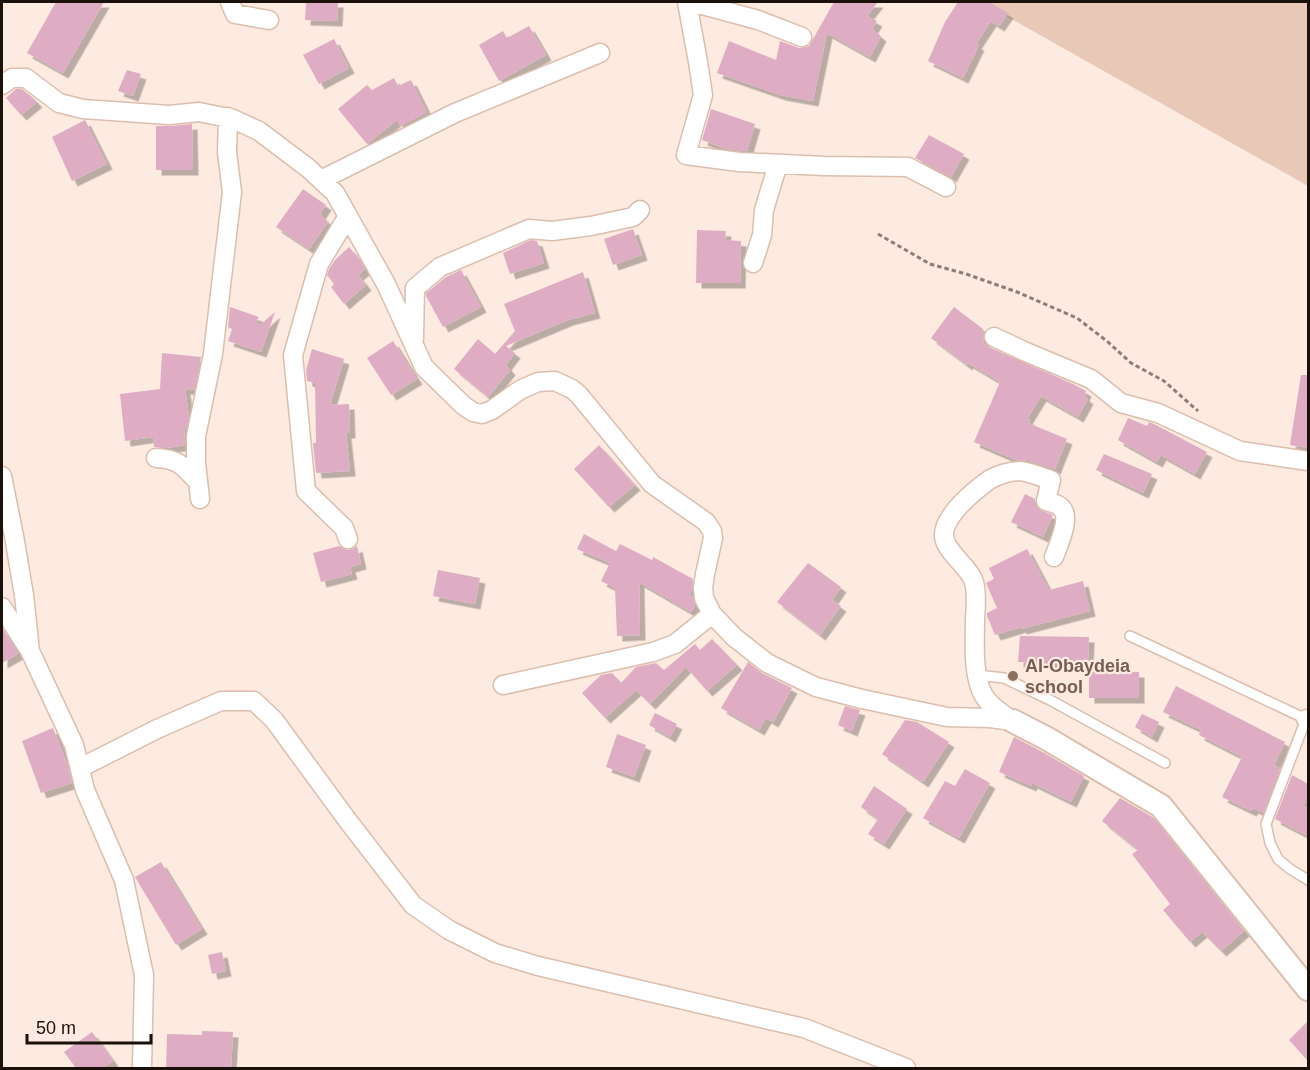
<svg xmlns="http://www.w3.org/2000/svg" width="1310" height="1070" viewBox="0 0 1310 1070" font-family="Helvetica,sans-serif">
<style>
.green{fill:#e8c9b7}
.building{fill:#deadc4;filter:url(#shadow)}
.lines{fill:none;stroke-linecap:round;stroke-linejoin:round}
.service-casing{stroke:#dbbeae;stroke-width:12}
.minor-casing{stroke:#dbbeae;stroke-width:21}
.tertiary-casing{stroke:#dbbeae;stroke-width:26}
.path{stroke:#8d7f77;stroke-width:3;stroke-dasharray:4.5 3;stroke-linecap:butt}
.service{stroke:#fff;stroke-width:9}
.minor{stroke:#fff;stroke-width:18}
.tertiary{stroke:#fff;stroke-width:22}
.education-dot{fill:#8d6e63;stroke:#fdeae1;stroke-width:2}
.labels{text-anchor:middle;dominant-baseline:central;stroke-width:4.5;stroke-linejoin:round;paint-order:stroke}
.education-label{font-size:18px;font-weight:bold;fill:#785e54;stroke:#fdeae1;text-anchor:start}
</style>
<defs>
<filter id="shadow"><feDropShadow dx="5.5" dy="5.5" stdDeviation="0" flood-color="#0004"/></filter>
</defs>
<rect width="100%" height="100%" fill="#fdeae1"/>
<path class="green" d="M982,2H1308V186L992,8Z"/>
<path class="building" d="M56,2H104L63,73L27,53Z
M306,2H338L337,21L305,20Z
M834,2H878L867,16L877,21L872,29L881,36L870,57L827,33L813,101L780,95L717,73L729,41L776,60L780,41L799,48L809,46Z
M958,2H989L1008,13L999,26L991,21L976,44L979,45L963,78L928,61L945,22Z
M529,26L546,55L499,81L479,45L503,31L507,38Z
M334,39L349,68L319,84L303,55Z
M127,70L141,74L133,96L118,91Z
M394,78L398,86L411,80L427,112L400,126L397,120L367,144L338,109L367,85L372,90Z
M16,89H22L32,97L37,102L21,115L6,98Z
M711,109L755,124L747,151L726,149L702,140Z
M85,120L107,164L72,181L52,137Z
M192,124L193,170H156V126H170Z
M929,135L964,154L951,177L915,158Z
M303,189L326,205L320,214L328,222L309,249L276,227Z
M633,229L642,255L613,265L604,239Z
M697,230L726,231L725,240L741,241L740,283H696Z
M531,240L537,241L544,263L510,274L503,253Z
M349,247L360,260L365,269L358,275L366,285L344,304L331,287L334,284L327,275L329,269L335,260Z
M461,270L481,307L443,327L426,296V293L446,277Z
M583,272L595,313L568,320L506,346L515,353L506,365L510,370L488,397L454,369L478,339L495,354L515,331L504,304Z
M230,307L259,317L256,321L260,325L275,312L261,352L228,341L232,329L228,327Z
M954,307L983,329L981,332L984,333L983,339L984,343L989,347L1073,384L1086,391L1084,396L1088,399L1078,417L1041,396L1027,419L1030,420L1028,423L1067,439L1055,469L1030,461L1016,460L974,442L1000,382L968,363L967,365L931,338Z
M393,341L417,379L391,395L367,358Z
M312,349L344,359L330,405L349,404L350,433H346L350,471L316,473L313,443H316L315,383L307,381L306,370Z
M162,353L201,357L194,390L185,389L189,417L186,429H184L185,445L167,448L154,447L153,437L125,441L120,394L160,389Z
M1301,375H1308V448L1290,445Z
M1128,418L1147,426L1149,422L1154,424L1207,452L1195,474L1161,455L1157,462L1118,440Z
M599,445L635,485L609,507L574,469Z
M1104,454L1152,474L1143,493L1096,470Z
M1025,494L1035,499V505L1038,509L1053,515L1043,537L1011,522Z
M584,534L616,551L620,544L652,560L653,557L693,579L692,590L689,595L693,597L695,605L691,612L639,582L640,635L617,636L615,588L601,581L610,563L577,549Z
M339,546L347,550L352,549L357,546L361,564L350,567L352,574L321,582L313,553Z
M1027,549L1049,590L1083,581L1090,611L1021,629V627L995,635L987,616V613L997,608L986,583L994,579L989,568Z
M808,563L841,587L832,600L841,606L820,635L777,602Z
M438,570L480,578L475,604L433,596Z
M2,627L18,654L2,663Z
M1020,636L1089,637L1088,664L1018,662Z
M712,639L737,665L707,691L686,667L650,704L636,690L605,718L582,693L601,675L612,673L621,683L636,667L656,663L664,670L695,644L700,650Z
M748,662L762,673L792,688L773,722L766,718L759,730L721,708Z
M1089,672H1139V698H1089Z
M1176,686L1285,742L1274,765L1280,768L1263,813L1253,808L1251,811L1222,797L1242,757L1199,735L1201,730L1163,712Z
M845,706L860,710L852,731L838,725Z
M655,713L677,724L670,737L649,725Z
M1142,714L1159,722L1152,737L1135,727Z
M905,720L917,722L949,742L923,782L882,754Z
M53,728L67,764L72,783L41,793L22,741Z
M617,734L646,745L634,777L606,767Z
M1014,737L1039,750L1084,776L1071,802L1032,783L1031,786L999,772Z
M965,769L990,783L959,838L923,818L945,781L955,786Z
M1292,775L1308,784V794L1303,806L1308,808V836L1275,819Z
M874,786L907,809L884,844L868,834L878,819L861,807Z
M1120,798L1154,818L1244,931L1221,951L1202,932L1190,942L1163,910L1170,904L1132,854L1138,850L1102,821Z
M161,862L202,929L176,945L135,877Z
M222,952L226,971L212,974L208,955Z
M1308,1021V1061L1289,1040Z
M202,1031L233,1032L231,1068H166L167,1034L202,1035Z
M92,1032L113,1061L102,1068H76L64,1052Z"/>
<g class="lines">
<defs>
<path id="service" d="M1130,636L1306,719L1266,824L1270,843L1278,859L1290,869L1308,880
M977,675L1004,678L1050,700L1165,763"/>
<path id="minor" d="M230,2L235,14L269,20
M687,2L698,62L703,95L686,155L739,162L824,166L908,167L946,187
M699,4L758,20L802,37
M2,85L12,78H26L59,103L83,109L169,115L199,112L233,119L259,131L308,168L335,193L386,284L424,367L464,406L473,412L482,414L492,410L520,390L538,382L555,381L572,389L579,395L652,484L706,522L712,531L713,538L705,574L703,588L704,598L712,614L734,637L767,663L816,687L862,699L947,717L990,718L1013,721
M321,180L455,113L600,53
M348,216L319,264L293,355L306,491L344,528L348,539
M753,263L762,235L764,210L778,164
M994,337L1026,352L1091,379L1121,403L1158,413L1240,451L1308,461
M414,339L415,288L440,267L529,229L552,231L591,226L633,217L640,210
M156,458C179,459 183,466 198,482
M2,476L14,536L24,595L30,651L74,745L85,790L124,880L144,975L142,1068
M200,499L196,463V436L213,354L232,192L227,152L228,117
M2,607L28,648
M503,685L653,652L675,644L712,614
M1306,719H1308
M1011,720C1002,714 990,706 984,696C972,676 975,641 975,619C976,607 977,594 974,582C969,566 945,552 944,536C943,516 974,491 989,480C997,475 1010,471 1020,471C1030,472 1041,477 1051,480L1046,501C1052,503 1060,504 1063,510C1070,520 1058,546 1054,557
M80,768L157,729L221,701H254L274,720L348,821L413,905L449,930L495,953L538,966L804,1028L906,1068"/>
<path id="tertiary" d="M1013,721L1046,738L1161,806L1308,989"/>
</defs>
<use href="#service" class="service-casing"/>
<use href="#minor" class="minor-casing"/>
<use href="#tertiary" class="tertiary-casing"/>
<path class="path" d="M878,234L930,264L966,274L1017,292L1077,318L1108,342L1131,363L1164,381L1198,411"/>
<use href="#service" class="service"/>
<use href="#minor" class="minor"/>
<use href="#tertiary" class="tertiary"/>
</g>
<circle class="education-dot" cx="1013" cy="676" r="6"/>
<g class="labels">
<g class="education-label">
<text x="1025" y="666">Al-Obaydeia<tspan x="1025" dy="21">school</tspan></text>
</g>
</g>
<rect width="1310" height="1070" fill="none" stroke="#1b110b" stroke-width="6"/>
<path d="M27 1034v9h124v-9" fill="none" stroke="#1b110b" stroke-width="3"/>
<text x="36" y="1034" font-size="18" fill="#1b110b" stroke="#fdeae1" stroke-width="4.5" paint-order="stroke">50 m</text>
</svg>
